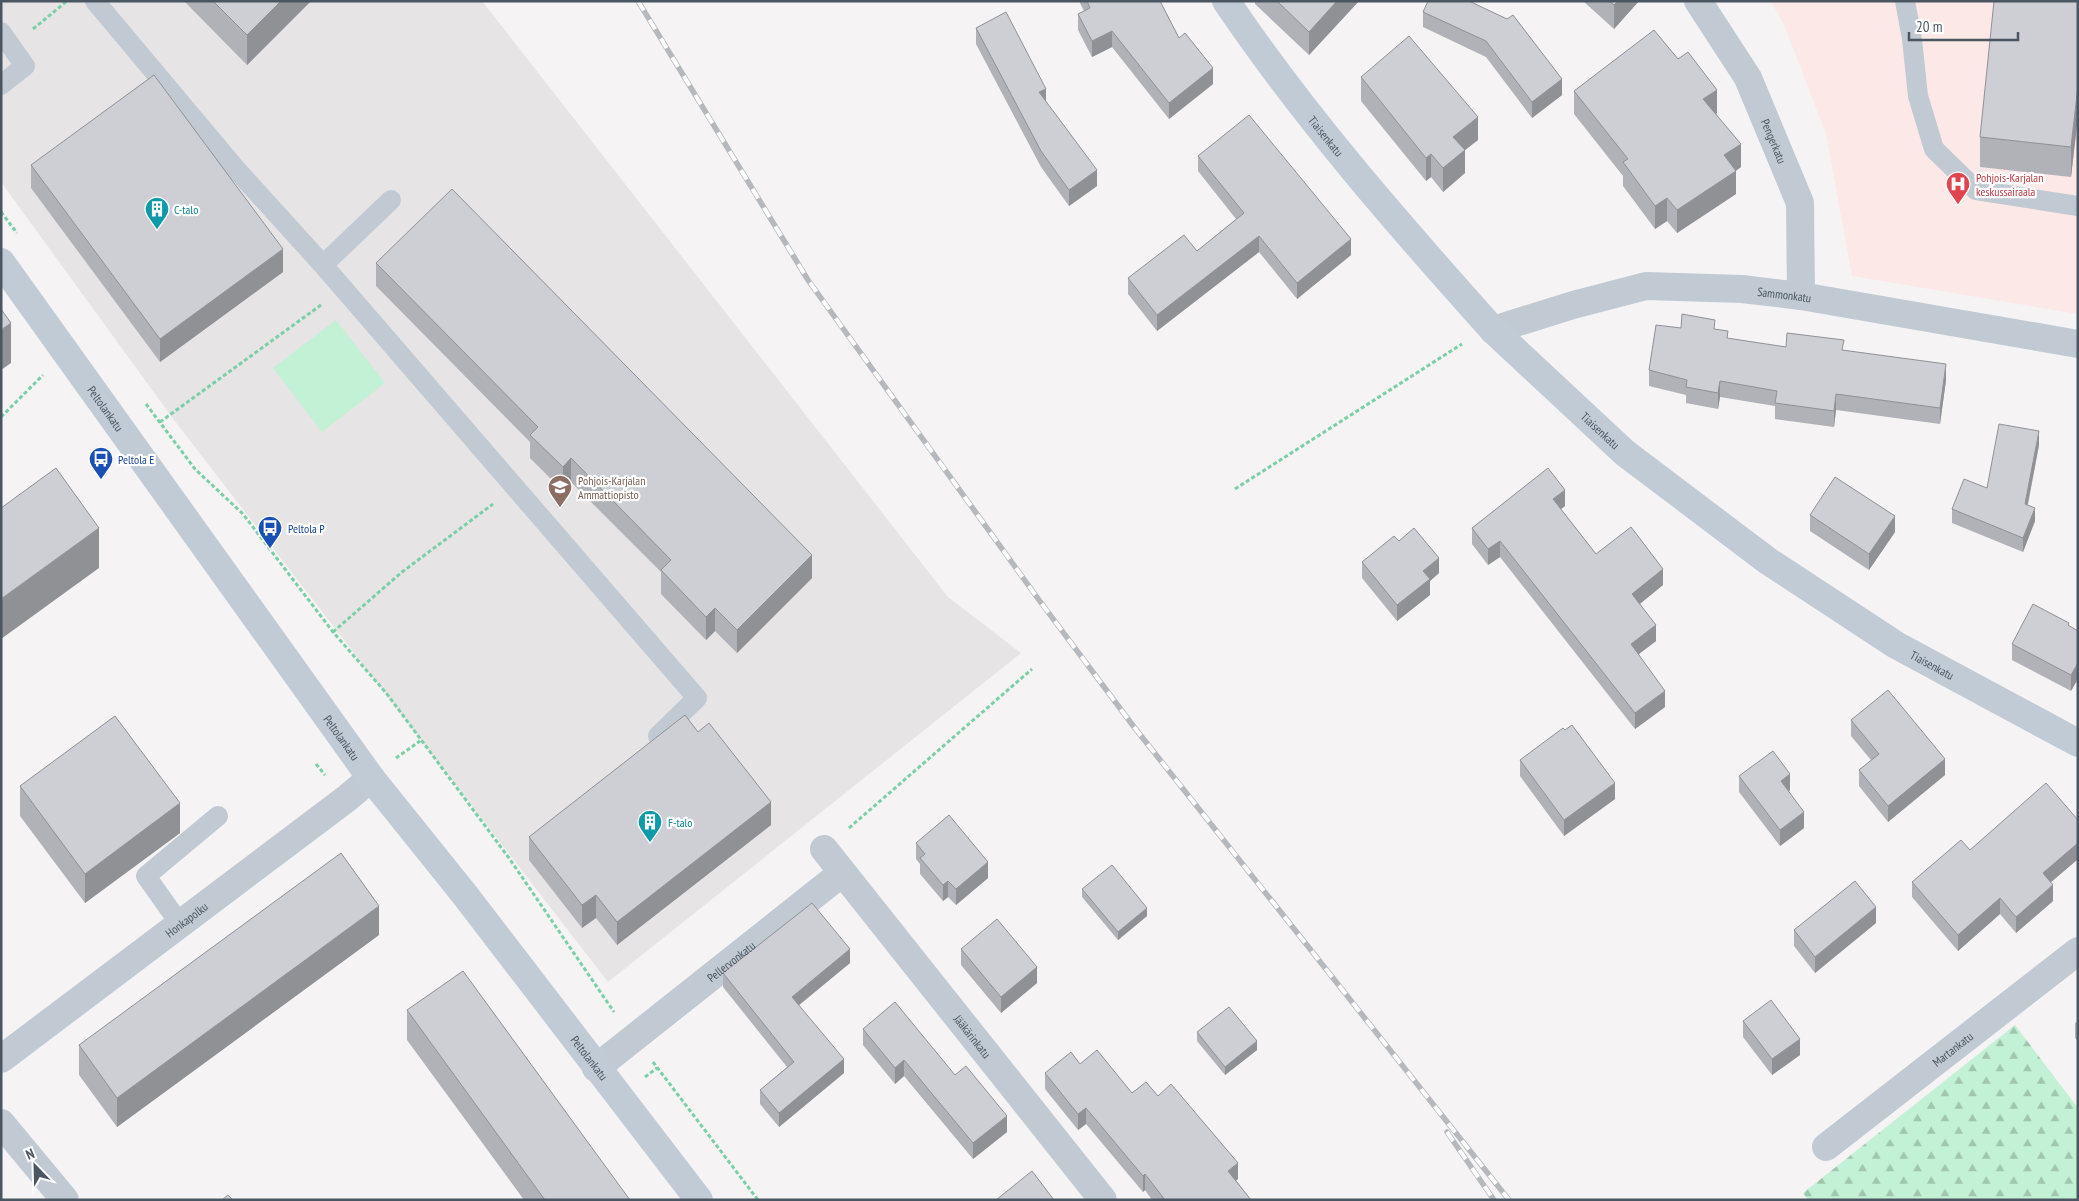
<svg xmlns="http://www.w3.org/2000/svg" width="2079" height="1201" viewBox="0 0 2079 1201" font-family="'PT Sans Narrow',sans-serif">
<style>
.education{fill:#e6e4e5}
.medical{fill:#fce8e6}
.forest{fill:url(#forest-firs)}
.pitch{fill:#c3f1d5}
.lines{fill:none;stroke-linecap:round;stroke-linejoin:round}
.path{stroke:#7ad0a6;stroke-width:3;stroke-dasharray:4 2.5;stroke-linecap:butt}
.lane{stroke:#c1cad2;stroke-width:20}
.street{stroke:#c1cad2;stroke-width:28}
.secondary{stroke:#c1cbd6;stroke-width:28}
.rail-casing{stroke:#b5b8bd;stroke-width:5.5}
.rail{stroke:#fff;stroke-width:4;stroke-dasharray:11;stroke-linecap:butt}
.wall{fill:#b0b2b7}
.shaded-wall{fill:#909195}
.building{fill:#cdcfd5;stroke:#909195}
.labels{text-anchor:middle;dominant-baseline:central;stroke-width:4.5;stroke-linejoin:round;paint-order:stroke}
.street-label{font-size:12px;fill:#4a5661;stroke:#fff}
.health-label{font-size:12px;fill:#be3a42;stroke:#fff;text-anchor:start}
.culture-label{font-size:12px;fill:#0d838f;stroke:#fff;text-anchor:start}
.transit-label{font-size:12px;fill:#164399;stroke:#fff;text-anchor:start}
.education-label{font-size:12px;fill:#785e54;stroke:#fff;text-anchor:start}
</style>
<defs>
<pattern id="forest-firs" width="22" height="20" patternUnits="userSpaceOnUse" patternTransform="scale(1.25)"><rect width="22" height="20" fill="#c3f1d5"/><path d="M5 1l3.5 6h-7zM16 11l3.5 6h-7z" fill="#a0c6b0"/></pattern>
</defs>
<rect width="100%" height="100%" fill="#f5f3f3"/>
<path class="education" d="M1,1H482L948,597L1021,653L608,982L174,420L1,182Z"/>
<path class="medical" d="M1771,1H2078V314L1852,276L1826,134L1785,27Z"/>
<path class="forest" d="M2015,1025L2078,1108V1200H1808L1803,1193Z"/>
<path class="pitch" d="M336,320L385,383L322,432L273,368Z"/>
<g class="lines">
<path class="path" d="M33,29L67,1
M1,212L17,233
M146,404L195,469L243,514L333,632L387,694L509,858L614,1012
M1,417L43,375
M160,422L321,305
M1235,489L1462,344
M333,632L402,572L493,504
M396,758L420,741
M316,764L325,775
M849,828L1032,669
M653,1062L758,1200
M645,1077L657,1068"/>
<path class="lane" d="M95,1L235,168L323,265L697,698L658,736
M1905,1L1912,39L1918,96L1934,149L1976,190L2078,206
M1,32L25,66L1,85
M323,265L391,200
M180,924L146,876L218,816"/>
<g class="street">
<path id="s1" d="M1698,1L1748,78L1800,203L1801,296"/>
<path id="s2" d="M1493,330L1573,305L1646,286L1742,289L1801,296L2078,344"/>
<path id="s3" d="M824,849L1103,1200"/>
<path id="s4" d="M1,1059L346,799L371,778"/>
<path id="s5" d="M596,1068L842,873"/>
<path d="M1,1123L65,1200"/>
<path id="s6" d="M1826,1147L2078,951"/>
</g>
<g class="secondary">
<path id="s7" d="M1226,1C1305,118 1399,225 1493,330L1625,453L1768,561L1896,645L2078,743"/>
<path id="s8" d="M1,262L371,778L465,895L699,1200"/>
</g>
<defs>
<path id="rail" d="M638,1L808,280L1039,600L1134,727L1509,1200
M1447,1132L1494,1200"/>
</defs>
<use href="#rail" class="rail-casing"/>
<use href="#rail" class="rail"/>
</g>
<path class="wall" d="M184,1H311L247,65Z
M1079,1H1160L1179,38L1213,84L1169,119L1112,47L1092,57L1078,30V14L1084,11Z
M1255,1H1359L1309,55L1255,4Z
M1469,1L1562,95L1532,118L1486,57L1423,27V12Z
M1583,1H1639L1614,29Z
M2078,1V116L2071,177L1980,167V137Z
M976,28L1046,102L1097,186L1069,206L1041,167L976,44Z
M1361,77L1478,140L1465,150V173L1443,192L1431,177L1426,181L1361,101Z
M1574,91L1717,113L1716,114L1741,167L1736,171V194L1677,233L1667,221L1655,229L1623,186V176L1574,114Z
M1198,156L1351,255L1297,299L1259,252L1157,331L1128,294V278L1197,251L1236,219L1198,171Z
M31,165L283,272L160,362L31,188Z
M376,263L812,578L737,653L715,631L706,640L661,594V572L571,482L563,491L530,458V442L376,286Z
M1681,328L1715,329L1728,339L1786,347L1844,350L1946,380L1940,424L1836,410L1834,427L1775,419V406L1720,397L1718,409L1686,403V395L1649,386V370Z
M2039,445L2028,505L2035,521L2023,552L1952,523V509L1987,488Z
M1565,506L1561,509L1596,554L1663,585L1640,604L1656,641L1639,654L1665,707L1635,729L1500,557L1488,565L1472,544V528Z
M1810,515L1895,532L1869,570L1810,531Z
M1399,541L1439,573L1430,581V595L1397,621L1362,578V562Z
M2078,631L2071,691L2012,660V644Z
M1851,720L1945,775L1888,822L1859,786V770L1871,760L1851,736Z
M698,732L771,825L617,945L596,918L582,928L529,860V837Z
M1520,760L1615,799L1564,836L1520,776Z
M1739,776L1790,790L1789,791L1804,828L1780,846L1739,792Z
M20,786L180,833L85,903L20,816Z
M2078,820V859L2051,882L2053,901L2016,933L2000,914L1958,951L1912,897V882L1970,850Z
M916,843L988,878L956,905L948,897L943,901L920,874V864L916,859Z
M1082,889L1147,916L1118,940L1082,897Z
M1876,923L1815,973L1794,946V930Z
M379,935L117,1127L79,1075V1045Z
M961,949L1037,983L1001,1013L961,965Z
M850,963L798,1005L844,1073L779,1127L760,1104V1090L787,1067L723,987V973Z
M407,1010L630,1200H524L407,1040Z
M1743,1021L1800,1055L1772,1075L1743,1037Z
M2078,1021V1041L2075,1038V1023Z
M863,1029L955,1075L1007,1132L973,1159L904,1076L895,1084L863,1045Z
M1197,1032L1257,1050L1225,1075L1197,1041Z
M1080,1064L1132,1093L1158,1096L1238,1179L1236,1180L1251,1200H1152L1145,1190L1143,1192L1086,1124L1078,1130L1045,1089V1073Z"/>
<path class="shaded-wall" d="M281,1H311L247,65V35Z
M1337,1H1359L1309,55V32Z
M1618,1H1639L1614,29V5Z
M1112,31V47L1092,57V41Z
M1213,68V84L1169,119V103Z
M1562,79V95L1532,118V102Z
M2078,86V116L2071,177V147Z
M1046,89V105L1039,92Z
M1717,90V113L1703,122V99Z
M1478,117V140L1465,150V173L1443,192V168L1453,137Z
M1741,144V167L1724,178V155Z
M1431,154V177L1426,181V158Z
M1097,170V186L1069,206V190Z
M1736,171V194L1677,233V210Z
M1667,198V221L1655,229V206Z
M1259,236V252L1157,331V315Z
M1351,239V255L1297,299V283Z
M283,249V272L160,362V339Z
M11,323V363L1,370V330Z
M1946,364V380L1940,424V408Z
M1720,381V397L1718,409V393Z
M1836,394V410L1834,427V411Z
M2039,431V445L2025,517V504Z
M571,458V482L563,491V467Z
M1565,490V506L1553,515V499Z
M2035,508V521L2023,552V538Z
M1895,516V532L1869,570V554Z
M99,528V568L1,639V599Z
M1500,541V557L1488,565V549Z
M812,555V578L737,653V630Z
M1439,558V573L1430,581V595L1397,621V605L1423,571Z
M1663,569V585L1632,610V594Z
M715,608V631L706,640V617Z
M1656,625V641L1631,660V644Z
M2078,663V679L2071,691V675Z
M1665,691V707L1635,729V713Z
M1945,759V775L1888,822V806Z
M1790,774V790L1781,797V781Z
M1615,783V799L1564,836V820Z
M771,802V825L617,945V922Z
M180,803V833L85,903V874Z
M1804,812V828L1780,846V830Z
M2078,843V859L2043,889V873Z
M988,862V878L956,905V889Z
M948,881V897L943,901V885Z
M2053,885V901L2016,933V917Z
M596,895V918L582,928V905Z
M2000,898V914L1958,951V935Z
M379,906V935L117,1127V1098Z
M1876,907V923L1815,973V957Z
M1147,908V916L1118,940V932Z
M850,949V963L792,1011V997Z
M1037,967V983L1001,1013V997Z
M1800,1039V1055L1772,1075V1059Z
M1257,1041V1050L1225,1075V1067Z
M844,1059V1073L779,1127V1113Z
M904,1060V1076L895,1084V1068Z
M1086,1108V1124L1078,1130V1114Z
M1007,1116V1132L973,1159V1143Z
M1238,1163V1179L1228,1187V1171Z
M1145,1174V1190L1143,1192V1176Z"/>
<path class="building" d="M213,1H281L247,35Z
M1087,1H1160L1179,38L1185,33L1213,68L1169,103L1112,31L1092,41L1078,14L1090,8Z
M1277,1H1337L1309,32Z
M1428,1H1469L1507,19L1513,15L1562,79L1532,102L1486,41L1423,12Z
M1609,1H1618L1614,5Z
M1994,1H2078V86L2071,147L1980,137Z
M1006,12L1046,89L1039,92L1097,170L1069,190L1041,151L976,28Z
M1654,30L1678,59L1688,52L1717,90L1703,99L1741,144L1724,155L1736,171L1677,210L1667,198L1655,206L1623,162L1628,159L1574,91Z
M1409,36L1478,117L1453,137L1465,150L1443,168L1431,154L1426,158L1361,77Z
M154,75L283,249L160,339L31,165Z
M1249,115L1351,239L1297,283L1259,236L1157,315L1128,278L1184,235L1197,251L1244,213L1198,156Z
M452,189L812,555L737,630L715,608L706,617L661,570L671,560L571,458L563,467L530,435L538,427L376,263Z
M1,309L11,323L1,330Z
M1682,314L1715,320L1714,329L1728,331L1727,338L1786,347L1787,333L1844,340L1842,350L1946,364L1940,408L1836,394L1834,411L1775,403L1777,391L1720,381L1718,393L1686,387L1687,380L1649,370L1656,325L1681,328Z
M1999,424L2039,431L2025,504L2035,508L2023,538L1952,509L1964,479L1987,488Z
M56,468L99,528L1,599V508Z
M1548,468L1565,490L1553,499L1596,554L1631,527L1663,569L1632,594L1656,625L1631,644L1665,691L1635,713L1500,541L1488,549L1472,528Z
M1835,477L1895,516L1869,554L1810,515Z
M1414,528L1439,558L1423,571L1430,579L1397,605L1362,562L1394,536L1399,541Z
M2033,604L2069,623L2068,625L2078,631V663L2071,675L2012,644Z
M1888,690L1945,759L1888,806L1859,770L1879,754L1851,720Z
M685,715L698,732L709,723L771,802L617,922L596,895L582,905L529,837Z
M115,716L180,803L85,874L20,786Z
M1572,725L1615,783L1564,820L1520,760L1563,728L1565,730Z
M1773,751L1790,774L1781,781L1804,812L1780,830L1739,776Z
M2046,783L2078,820V843L2043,873L2053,885L2016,917L2000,898L1958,935L1912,882L1961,840L1970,850Z
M949,815L988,862L956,889L948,881L943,885L920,858L925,854L916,843Z
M341,853L379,906L117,1098L79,1045Z
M1112,865L1147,908L1118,932L1082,889Z
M1855,881L1876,907L1815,957L1794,930Z
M812,903L850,949L792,997L844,1059L779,1113L760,1090L794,1062L723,973Z
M997,919L1037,967L1001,997L961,949Z
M463,971L630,1200H545L407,1010Z
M1771,1000L1800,1039L1772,1059L1743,1021Z
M895,1002L955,1075L966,1066L1007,1116L973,1143L904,1060L895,1068L863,1029Z
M1229,1007L1257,1041L1225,1067L1197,1032Z
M1097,1050L1132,1093L1146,1082L1158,1096L1171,1084L1238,1163L1228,1171L1251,1200H1165L1145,1174L1143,1176L1086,1108L1078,1114L1045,1073L1071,1052L1080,1064Z
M1032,1171L1054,1200H996Z
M228,1195L233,1200H222Z"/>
<defs>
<symbol id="hospital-pin" viewBox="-11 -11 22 30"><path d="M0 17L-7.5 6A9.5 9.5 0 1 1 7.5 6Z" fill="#e0444e" stroke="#fff"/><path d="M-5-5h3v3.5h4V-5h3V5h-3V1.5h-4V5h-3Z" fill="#fff"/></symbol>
<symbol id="building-pin" viewBox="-11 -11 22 30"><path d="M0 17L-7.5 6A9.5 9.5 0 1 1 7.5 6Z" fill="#0f9aa8" stroke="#fff"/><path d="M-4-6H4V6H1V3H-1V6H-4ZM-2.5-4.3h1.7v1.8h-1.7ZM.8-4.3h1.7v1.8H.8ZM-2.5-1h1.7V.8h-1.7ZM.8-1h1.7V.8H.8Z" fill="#fff"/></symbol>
<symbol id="bus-pin" viewBox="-11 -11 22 30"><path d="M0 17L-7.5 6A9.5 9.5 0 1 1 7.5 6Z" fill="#1a4fb4" stroke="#fff"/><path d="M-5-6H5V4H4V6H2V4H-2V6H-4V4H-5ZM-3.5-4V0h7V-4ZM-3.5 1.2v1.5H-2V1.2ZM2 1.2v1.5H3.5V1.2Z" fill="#fff"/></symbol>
<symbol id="school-pin" viewBox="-11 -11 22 30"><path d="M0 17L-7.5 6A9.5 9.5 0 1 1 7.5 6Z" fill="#8d6e63" stroke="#fff"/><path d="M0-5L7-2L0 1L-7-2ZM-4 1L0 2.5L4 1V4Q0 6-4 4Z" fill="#fff"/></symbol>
</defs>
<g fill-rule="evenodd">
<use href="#hospital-pin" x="1944" y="170" width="28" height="38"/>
<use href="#building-pin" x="143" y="195" width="28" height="38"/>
<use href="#bus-pin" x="87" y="445" width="28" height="38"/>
<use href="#school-pin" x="546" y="473" width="28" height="38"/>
<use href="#bus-pin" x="256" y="514" width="28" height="38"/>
<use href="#building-pin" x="636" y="808" width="28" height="38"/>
</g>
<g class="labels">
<g class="street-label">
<text stroke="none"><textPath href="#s7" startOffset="168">Tiaisenkatu</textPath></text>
<text stroke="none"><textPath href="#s1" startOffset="160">Pengerkatu</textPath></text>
<text stroke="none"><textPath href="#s2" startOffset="298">Sammonkatu</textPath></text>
<text stroke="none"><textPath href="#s8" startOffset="180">Peltolankatu</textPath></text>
<text stroke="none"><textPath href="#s7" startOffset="571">Tiaisenkatu</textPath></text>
<text stroke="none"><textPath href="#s7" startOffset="978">Tiaisenkatu</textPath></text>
<text stroke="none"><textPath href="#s8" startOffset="585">Peltolankatu</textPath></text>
<text stroke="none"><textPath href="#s4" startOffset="232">Honkapolku</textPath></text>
<text stroke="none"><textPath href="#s5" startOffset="172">Pellervonkatu</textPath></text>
<text stroke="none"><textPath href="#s3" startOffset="239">Jääkärinkatu</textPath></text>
<text stroke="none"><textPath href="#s6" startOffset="160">Martankatu</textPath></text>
<text stroke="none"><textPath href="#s8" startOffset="990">Peltolankatu</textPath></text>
</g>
<g class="health-label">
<text x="1976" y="177">Pohjois-Karjalan<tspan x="1976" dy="14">keskussairaala</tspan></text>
</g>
<g class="culture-label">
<text x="174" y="209">C-talo</text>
<text x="668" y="822">F-talo</text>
</g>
<g class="transit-label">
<text x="118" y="459">Peltola E</text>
<text x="288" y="528">Peltola P</text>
</g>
<g class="education-label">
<text x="578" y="480">Pohjois-Karjalan<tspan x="578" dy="14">Ammattiopisto</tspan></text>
</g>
</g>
<rect width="2079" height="1201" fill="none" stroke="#4a5661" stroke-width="5"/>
<g transform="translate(35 1166) rotate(337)" stroke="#ffffff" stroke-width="4" paint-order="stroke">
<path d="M0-4L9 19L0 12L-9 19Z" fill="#4a5661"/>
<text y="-8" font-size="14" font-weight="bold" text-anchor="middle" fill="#4a5661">N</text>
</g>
<path d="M1909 32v8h109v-8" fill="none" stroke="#4a5661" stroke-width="2.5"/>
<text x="1916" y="32" font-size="15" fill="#4a5661" stroke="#ffffff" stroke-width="4" paint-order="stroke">20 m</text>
</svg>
